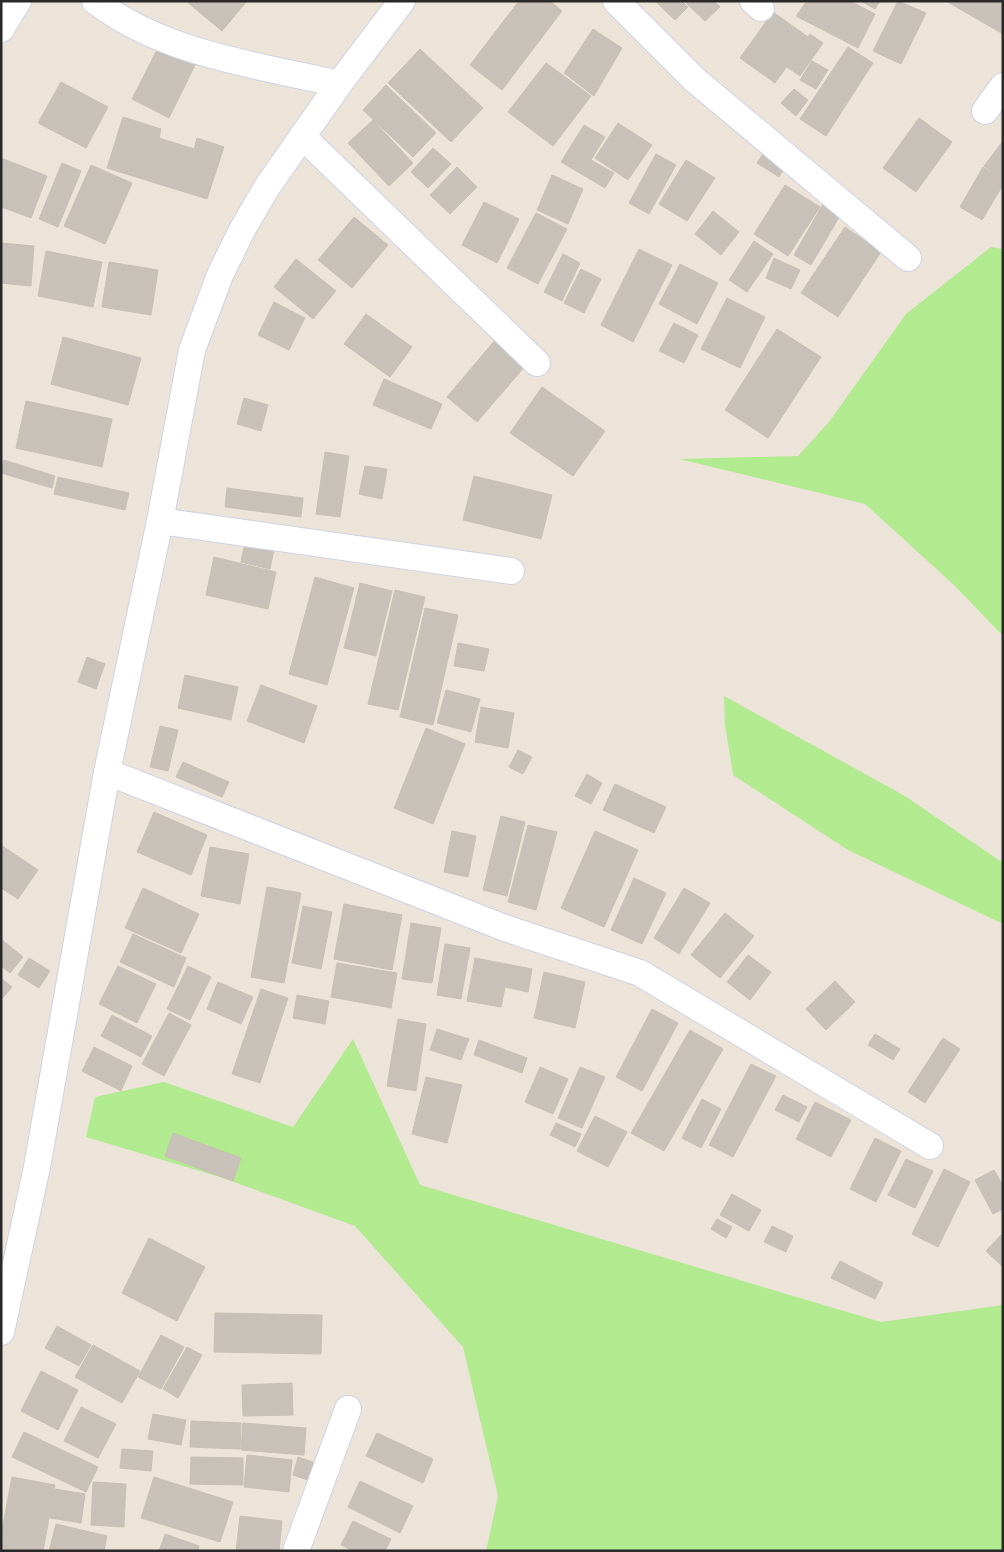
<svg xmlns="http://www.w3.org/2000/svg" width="1004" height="1552" viewBox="0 0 1004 1552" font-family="Quicksand,sans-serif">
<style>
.green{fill:#b1ea8f}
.building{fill:#c8c1b9;stroke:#c8c0b3}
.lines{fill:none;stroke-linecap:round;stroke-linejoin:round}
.minor-casing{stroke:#ced3e4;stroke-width:28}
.minor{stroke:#fff;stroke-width:26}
</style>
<rect width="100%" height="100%" fill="#ede4d9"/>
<path class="green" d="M991,247L1003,249V636L954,585L865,504L679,459L798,456L829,422L906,314Z
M724,696L905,796L1003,863V924L848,850L733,775L725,724Z
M353,1039L420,1185L881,1322L1003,1305V1551H486L498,1496L463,1347L355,1226L223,1178L86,1137L95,1097L164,1082L293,1127Z"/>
<path class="building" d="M186,1H247L222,31Z
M519,1H550L562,11L502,90L470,65Z
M655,1H682L688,7L675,20Z
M684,1H714L720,7L705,21Z
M807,1H850L875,14L858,48L796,16Z
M861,1H880L875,9Z
M898,1L926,13L901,64L873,51Z
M946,1H1003V34Z
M773,12L808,37L775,83L740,58Z
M593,29L622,48L594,96L564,73Z
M810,34L823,43L800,76L787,67Z
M161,42L197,61L169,118L132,99Z
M848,47L873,63L826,136L800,119Z
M420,49L483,108L451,142L388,83Z
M812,61L828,70L816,89L800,80Z
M546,63L591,96L553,146L508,112Z
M61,82L108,107L86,148L38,123Z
M386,85L436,133L413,157L363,110Z
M794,89L808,100L796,116L781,103Z
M123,117L161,129L159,138L194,149L197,138L224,147L207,199L107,168Z
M919,118L952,142L916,192L883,168Z
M373,120L413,163L389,186L348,143Z
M618,123L652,145L628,180L595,158Z
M584,125L605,137L591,160L614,173L605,188L561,162Z
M1003,141V180L984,166Z
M433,148L451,164L428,188L411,172Z
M766,149L787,163L779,177L757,163Z
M656,154L676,165L649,214L629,203Z
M1,158L47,176L31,218L1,207Z
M686,160L715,178L687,221L659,204Z
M62,163L81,171L58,227L39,219Z
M91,165L132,183L105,244L64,226Z
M457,167L477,187L450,214L430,195Z
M983,167L1003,180V185L982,220L960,207Z
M552,175L583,189L568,224L537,210Z
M785,185L820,207L788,256L754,234Z
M484,202L519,219L497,263L462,245Z
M823,204L841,214L811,265L794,255Z
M713,211L739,232L721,255L695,234Z
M536,213L567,229L538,284L507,268Z
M354,217L388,245L352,288L318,260Z
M845,227L881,252L838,317L801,293Z
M754,241L773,254L747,292L729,280Z
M1,243L34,246L31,286L1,283Z
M639,249L672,265L633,342L601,325Z
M46,251L102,262L93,307L38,296Z
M563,254L580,263L562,301L544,292Z
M774,258L800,270L791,289L766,278Z
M296,259L336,291L313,319L274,287Z
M109,262L158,270L151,315L102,307Z
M680,264L718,283L697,324L659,304Z
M581,269L601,279L584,313L564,303Z
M727,298L765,317L740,368L701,349Z
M274,302L305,318L289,350L258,335Z
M366,314L412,347L390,377L344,344Z
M674,323L698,335L684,363L659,351Z
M777,329L821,357L768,438L725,410Z
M63,337L141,358L128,405L51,384Z
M496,339L526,365L477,422L447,397Z
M384,379L442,404L431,429L373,405Z
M542,387L605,431L573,476L510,433Z
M244,398L268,405L261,431L237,424Z
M26,401L112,419L102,467L16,448Z
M325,452L349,456L340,517L316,514Z
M4,460L55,476L52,488L1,473Z
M365,466L387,469L382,499L359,494Z
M474,476L552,495L541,539L463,520Z
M58,477L129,493L125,510L54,494Z
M227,488L303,498L301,517L225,507Z
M245,543L274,549L270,569L241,562Z
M214,557L276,572L268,609L206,595Z
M315,577L354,588L327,685L289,674Z
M360,583L392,591L376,656L344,648Z
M395,590L425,597L398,710L368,704Z
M425,608L458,615L433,725L400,717Z
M458,643L489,649L484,671L454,666Z
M87,657L105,664L96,689L78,682Z
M185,675L238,687L231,720L178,708Z
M261,685L317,706L304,743L247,721Z
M446,690L480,699L471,732L437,723Z
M481,707L514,713L508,748L475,742Z
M160,726L178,730L168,771L150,767Z
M426,728L465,744L433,824L394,808Z
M518,750L532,757L523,774L509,767Z
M183,762L229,782L222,797L176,777Z
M587,774L602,783L591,804L575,796Z
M615,784L666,807L654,833L603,810Z
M154,812L207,835L191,875L137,852Z
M501,816L525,822L507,896L483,890Z
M528,825L557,832L536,910L508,902Z
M452,831L476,836L468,877L444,872Z
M595,831L638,850L604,927L561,908Z
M1,845L38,870L18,899L1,888Z
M210,847L249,854L240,904L201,896Z
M634,878L666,893L642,944L611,930Z
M267,887L301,893L284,983L251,977Z
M143,888L199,914L181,953L125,928Z
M684,888L710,903L679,954L654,938Z
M344,904L402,915L392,970L334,959Z
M303,906L332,912L321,969L292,963Z
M725,913L754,936L720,978L691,955Z
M411,923L441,928L432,983L402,979Z
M133,934L186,958L174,987L120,962Z
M1,939L23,957L10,973L1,966Z
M445,944L470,948L461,999L437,995Z
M748,955L771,972L750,1000L727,982Z
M29,958L50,971L39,988L18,975Z
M475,958L532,969L528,992L505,987L501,1007L467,1001Z
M337,963L397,973L391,1008L331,997Z
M118,966L156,984L137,1023L99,1004Z
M188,966L211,977L190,1020L167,1009Z
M544,972L585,982L575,1028L534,1018Z
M1,978L12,987L1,1000Z
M835,981L855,1002L826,1030L806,1009Z
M218,982L253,997L241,1024L207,1009Z
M261,989L288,998L260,1083L232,1074Z
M297,995L329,1001L325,1024L293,1018Z
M652,1009L678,1023L642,1091L616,1077Z
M169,1013L191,1025L164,1076L142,1064Z
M112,1015L152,1036L141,1057L101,1036Z
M398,1019L426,1024L416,1091L387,1086Z
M437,1029L469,1039L461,1060L430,1050Z
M690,1030L723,1049L664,1151L631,1133Z
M875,1034L900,1049L893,1060L868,1045Z
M943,1038L960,1049L925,1103L908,1092Z
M479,1040L527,1058L522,1073L474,1055Z
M94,1047L132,1066L121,1091L82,1071Z
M751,1064L776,1076L733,1157L709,1145Z
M540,1067L568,1079L553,1114L525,1102Z
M580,1067L605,1077L582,1128L558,1118Z
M426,1077L462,1085L447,1143L412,1134Z
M783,1095L807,1107L799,1122L775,1110Z
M702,1099L721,1109L701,1148L682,1138Z
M815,1102L851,1120L831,1157L796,1139Z
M595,1116L627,1132L608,1167L577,1151Z
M556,1123L581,1134L575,1147L550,1135Z
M173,1133L241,1158L233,1181L165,1156Z
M875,1138L901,1151L876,1202L850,1189Z
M906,1159L933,1171L915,1208L888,1195Z
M944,1169L970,1182L938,1247L912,1234Z
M994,1170L1003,1186V1209L993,1214L975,1180Z
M732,1194L761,1210L749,1231L720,1215Z
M717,1219L732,1227L726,1238L711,1229Z
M772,1226L793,1236L786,1252L764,1242Z
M1001,1235L1003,1236V1267L986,1251Z
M149,1238L205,1267L177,1321L122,1293Z
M840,1261L883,1283L875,1299L831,1278Z
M215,1313L322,1315L321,1354L214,1352Z
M57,1326L91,1345L79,1366L45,1348Z
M161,1335L184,1347L161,1389L138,1377Z
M93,1345L140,1371L122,1403L75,1377Z
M187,1347L202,1355L178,1398L163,1389Z
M41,1371L78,1390L58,1430L21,1411Z
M292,1383L293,1415L243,1416L242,1385Z
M81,1407L116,1424L98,1458L64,1441Z
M153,1414L186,1420L181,1445L148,1439Z
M191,1421L241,1423L240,1449L190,1447Z
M243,1423L306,1428L304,1455L241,1450Z
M24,1432L98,1467L86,1492L12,1457Z
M377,1433L433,1459L423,1483L366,1456Z
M122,1449L153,1451L151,1471L120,1468Z
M247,1455L292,1460L289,1492L244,1487Z
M191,1457L243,1458V1485L190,1484Z
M298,1457L313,1462L308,1480L293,1475Z
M12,1477L55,1485L43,1551H1V1536Z
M154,1477L233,1502L220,1542L141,1518Z
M360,1481L413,1506L400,1533L348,1507Z
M93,1482L126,1484L124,1527L91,1525Z
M55,1489L85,1494L81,1523L50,1518Z
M240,1516L282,1521L279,1551H236Z
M353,1521L391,1539L385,1551H354L341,1545Z
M56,1524L107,1536L104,1551H49Z
M165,1534L199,1546L198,1551H159Z"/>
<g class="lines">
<defs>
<path id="minor" d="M95,1C164,54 257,65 339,84
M616,1L695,80L908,258
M753,1L761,8
M1,29L18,1
M985,111L1003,86
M302,136L537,363
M160,521L511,571
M107,772L505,928L640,973L930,1146
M1,1332L37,1167L107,772L160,521L192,350L220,275L242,230L267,187L339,84L402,1
M296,1551L348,1409"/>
</defs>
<use href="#minor" class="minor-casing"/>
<use href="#minor" class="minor"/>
</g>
<rect width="1004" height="1552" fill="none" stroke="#292929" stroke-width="5"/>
</svg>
